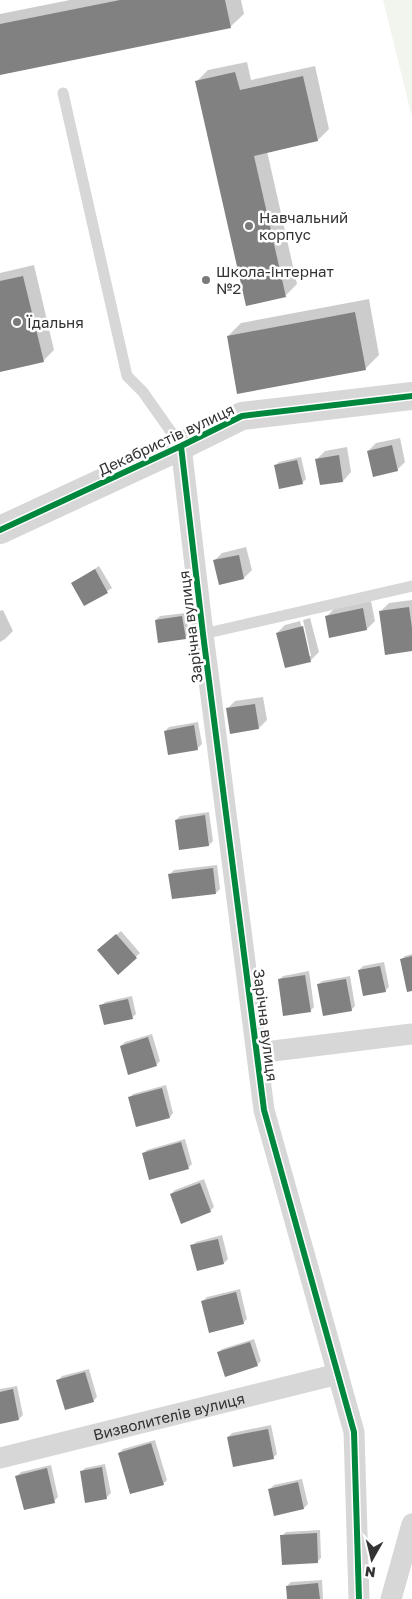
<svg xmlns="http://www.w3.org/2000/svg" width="412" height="1599" viewBox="0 0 412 1599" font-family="'Golos Text',sans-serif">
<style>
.green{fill:#f1f5ed}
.shadow{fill:#0003}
.building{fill:#818181}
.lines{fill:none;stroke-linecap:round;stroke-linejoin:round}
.service{stroke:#d7d7d7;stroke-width:11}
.minor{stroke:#d7d7d7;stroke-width:21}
.tertiary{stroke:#d7d7d7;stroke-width:28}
.cycleway-casing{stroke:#fff;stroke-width:9}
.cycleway{stroke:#00873e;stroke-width:6}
.poi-dot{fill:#7a7a7a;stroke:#fff;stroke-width:2}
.labels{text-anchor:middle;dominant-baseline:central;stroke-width:5;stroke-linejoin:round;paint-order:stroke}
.poi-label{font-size:15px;fill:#333;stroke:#fff;text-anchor:start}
.street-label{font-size:15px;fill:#333;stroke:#fff}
</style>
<rect width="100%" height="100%" fill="#fff"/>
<path class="green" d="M383,0H412V117Z"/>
<path class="shadow" d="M70,0H241L244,14L230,27L0,74V14Z
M247,62L251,80L315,66L329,129L318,140L267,151L297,284L286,295L247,304L196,82L208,70Z
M34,265L54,350L43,361L0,371V273Z
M369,299L379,355L365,369L228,336L241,323Z
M400,438L405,462L397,470L368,451L376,443Z
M347,447L351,472L343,481L321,484L317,459L325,451Z
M301,457L306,479L302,483L275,466L279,462Z
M246,547L252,570L244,578L214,561L222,553Z
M99,566L112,588L85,605L72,584Z
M412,600V650L381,611L389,603Z
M371,601L375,621L367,629L326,617L334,609Z
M3,610L13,631L5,639L0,642V611Z
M186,613L189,634L185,638L156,620L160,616Z
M310,618L319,652L311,660L285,666L277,633L285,625L300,621L309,656H311L303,620Z
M263,697L267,720L259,728L227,709L235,701Z
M198,722L202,744L198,748L165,731L169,727Z
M209,812L213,841L209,845L180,849L176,820L180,816Z
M217,865L220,889L216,893L170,874L174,870Z
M121,931L140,953L118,973L102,947Z
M412,954V989L401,960L405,956Z
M384,962L389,987L385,991L359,970L363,966Z
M309,971L314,1007L310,1011L279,980L283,976Z
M350,976L355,1006L351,1010L318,985L322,981Z
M132,996L136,1014L132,1018L101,1006L105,1002Z
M152,1034L160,1061L156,1065L121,1046L125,1042Z
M166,1085L173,1113L170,1117L129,1098L133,1094Z
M185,1139L192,1164L188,1168L143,1154L147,1150Z
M204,1179L214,1207L210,1211L171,1194L175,1190Z
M222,1235L228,1259L224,1263L192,1246L196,1242Z
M240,1289L247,1319L243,1323L203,1301L207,1297Z
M254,1339L261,1361L257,1365L218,1353L222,1349Z
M89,1369L97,1397L93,1401L58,1380L62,1376Z
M17,1386L23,1415L19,1419L0,1423V1389Z
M271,1425L277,1454L273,1458L228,1437L232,1433Z
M155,1440L167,1480L163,1484L119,1453L123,1449Z
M105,1464L111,1493L107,1497L81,1472L85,1468Z
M51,1465L58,1497L54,1501L17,1476L21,1472Z
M302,1479L308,1504L304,1508L270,1489L274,1485Z
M320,1530L321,1558L317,1562L282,1536L286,1532Z
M322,1580L323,1599H288L287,1586L291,1582Z"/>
<path class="building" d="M120,0H225L231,28L0,75V24Z
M235,72L240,90L303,76L318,141L254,156L286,297L246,306L195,81Z
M23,276L44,362L0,372V281Z
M355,312L366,370L237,394L227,336Z
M392,445L398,471L373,477L367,451Z
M339,455L343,482L320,485L315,459Z
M297,460L303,484L279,489L274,465Z
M239,555L244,579L219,585L213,560Z
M95,569L108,593L84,606L71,583Z
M409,607L412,628V651L385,655L379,611Z
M363,608L367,630L329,638L325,616Z
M182,616L186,639L158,643L155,620Z
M303,626L311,662L285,668L276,633Z
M255,704L259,729L230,734L226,708Z
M194,725L198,750L168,755L164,731Z
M205,815L209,846L179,850L175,820Z
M213,868L216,894L172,899L168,874Z
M116,934L137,958L118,975L97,950Z
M412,956V991L407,992L400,959Z
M380,966L386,992L363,996L358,970Z
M305,975L311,1012L283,1016L278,979Z
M346,979L352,1011L323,1016L317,984Z
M128,999L133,1019L104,1025L99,1005Z
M148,1037L157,1066L128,1075L120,1046Z
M162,1088L170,1118L136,1127L128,1097Z
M181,1142L189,1169L149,1180L142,1153Z
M200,1183L211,1212L181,1224L170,1194Z
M218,1239L224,1264L197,1271L190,1245Z
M236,1292L244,1324L209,1333L201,1301Z
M250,1342L258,1366L225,1377L217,1352Z
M85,1372L94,1402L65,1410L56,1380Z
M13,1389L19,1420L0,1424V1392Z
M268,1429L274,1459L233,1467L227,1437Z
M151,1443L164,1485L130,1494L118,1453Z
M102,1467L107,1499L85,1503L80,1471Z
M47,1468L55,1503L24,1510L15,1476Z
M298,1482L304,1509L274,1516L268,1489Z
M317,1533L318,1563L282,1565L280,1535Z
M318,1583L320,1599H287L286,1586Z"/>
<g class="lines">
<path class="service" d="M63,93L127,376L143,392L181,446
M203,634L412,586"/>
<g class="minor">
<path d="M181,446L203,634L264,1110L354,1432L359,1599"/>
<path d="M257,1053L412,1034"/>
<path id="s1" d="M0,1458L338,1374"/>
<path d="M391,1599L412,1524"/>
</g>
<path class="tertiary" d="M0,530L181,446L242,416L412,396"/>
<defs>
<path id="cycleway" d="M181,446L203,634L264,1110L354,1432L359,1599
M0,530L181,446L242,416L412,396"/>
</defs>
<use href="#cycleway" class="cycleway-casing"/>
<use href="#cycleway" class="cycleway"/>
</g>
<g class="poi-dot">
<circle cx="249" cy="226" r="5"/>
<circle cx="206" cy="280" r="5"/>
<circle cx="17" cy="322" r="5"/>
</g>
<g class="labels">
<g class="poi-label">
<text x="259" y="217">Навчальний<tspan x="259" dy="17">корпус</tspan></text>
<text x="216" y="271">Школа-інтернат<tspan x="216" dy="17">№2</tspan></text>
<text x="27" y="322">Їдальня</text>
</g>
<g class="street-label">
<text transform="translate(166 439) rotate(-25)">Декабристів вулиця</text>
<text transform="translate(190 627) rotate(-97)">Зарічна вулиця</text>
<text transform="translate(266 1025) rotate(83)">Зарічна вулиця</text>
<text stroke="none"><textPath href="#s1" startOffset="174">Визволителів вулиця</textPath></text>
</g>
</g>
<g transform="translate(372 1559) rotate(188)" stroke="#ffffff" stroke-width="4" paint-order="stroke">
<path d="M0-4L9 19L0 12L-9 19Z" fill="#333333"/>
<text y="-8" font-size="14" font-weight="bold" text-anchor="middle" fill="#333333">N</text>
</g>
</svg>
